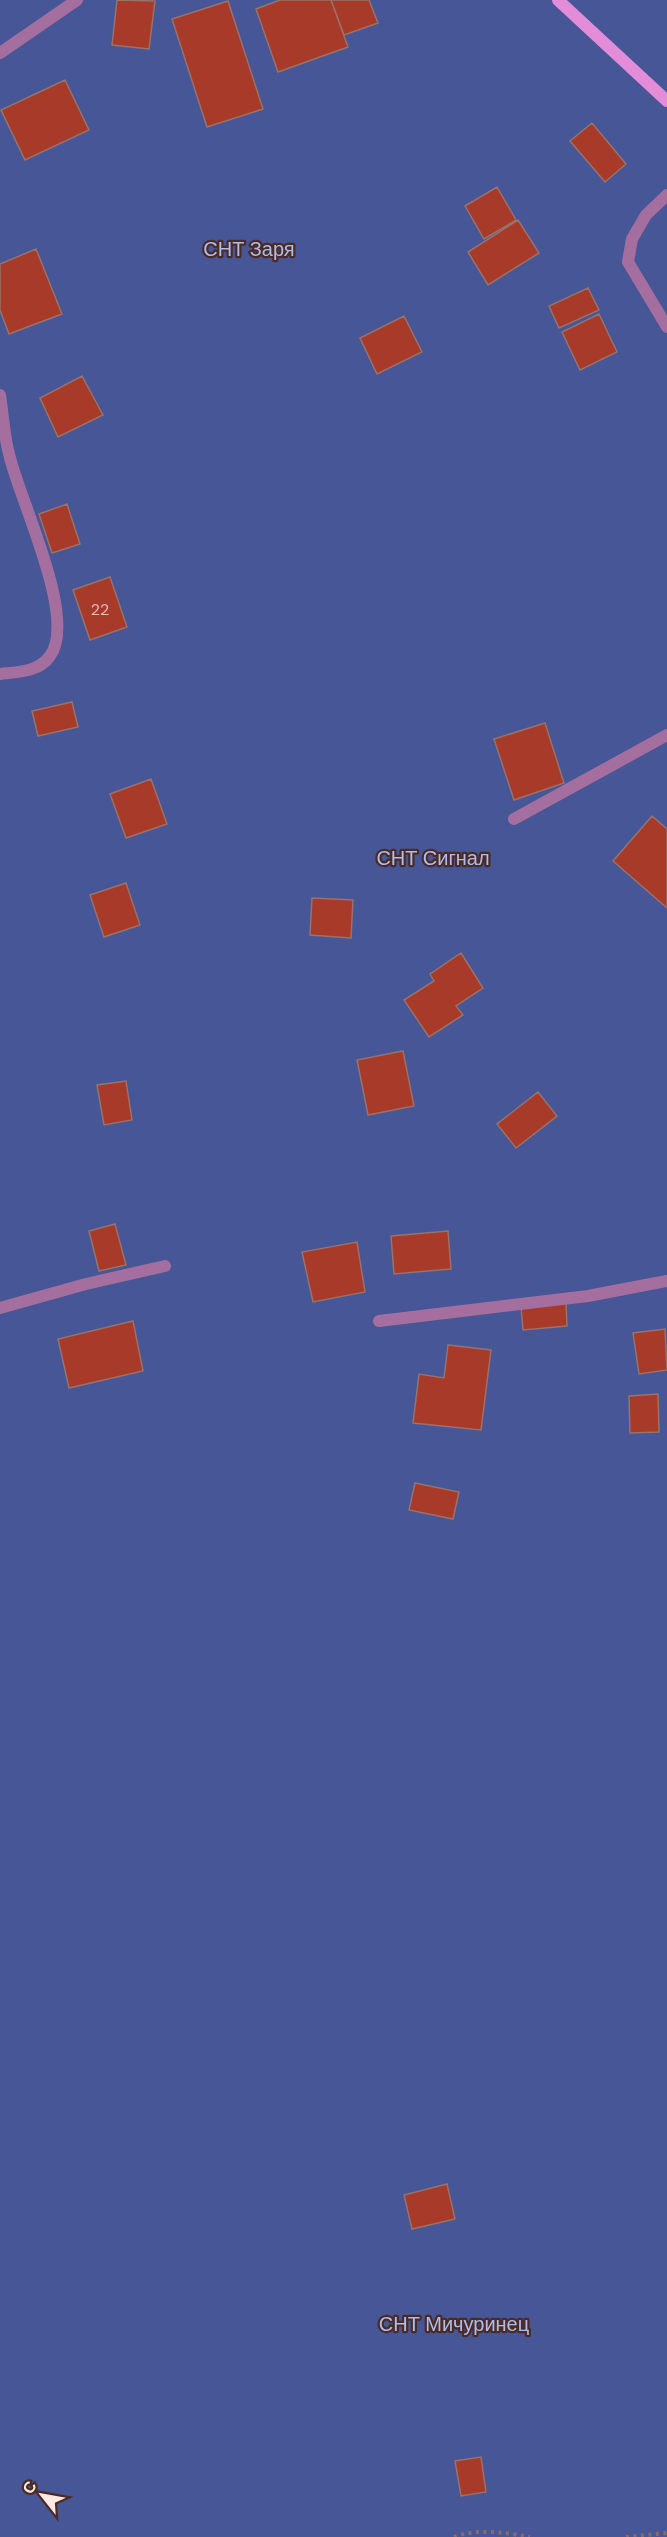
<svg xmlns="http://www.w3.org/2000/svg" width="667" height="2537" viewBox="0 0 667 2537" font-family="'DM Sans',sans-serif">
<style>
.green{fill:#465696}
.building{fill:#a83a2a;stroke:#98726b;stroke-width:1.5}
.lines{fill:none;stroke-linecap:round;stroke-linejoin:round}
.path{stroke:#886b65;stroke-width:4;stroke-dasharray:3 4.5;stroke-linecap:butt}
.lane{stroke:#a46f9e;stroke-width:12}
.street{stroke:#a46f9e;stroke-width:12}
.secondary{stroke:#e38dd9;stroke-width:12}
.labels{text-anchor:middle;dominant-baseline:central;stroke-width:4.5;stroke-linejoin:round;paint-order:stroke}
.number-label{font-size:16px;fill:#e9bdb6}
.park-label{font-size:20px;fill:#acbced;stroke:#4c2b25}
</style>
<rect width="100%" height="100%" fill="#4c2b25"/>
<path class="green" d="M0,0H667V2537H0Z"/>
<path class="building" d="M117,0L155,1L149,49L112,45Z
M280,0H331L348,47L278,72L256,9Z
M331,0H369L378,23L344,35Z
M228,1L263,109L207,127L172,19Z
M65,80L89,130L25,160L1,110Z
M592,123L626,164L605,182L570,141Z
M497,187L516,220L484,239L465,206Z
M518,220L539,253L488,285L468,252Z
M36,249L62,314L9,334L0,310V264Z
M588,288L599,310L559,328L549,306Z
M599,314L617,352L580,370L562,332Z
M404,316L422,352L377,374L360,338Z
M82,376L103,415L58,437L40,398Z
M67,504L80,544L52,553L39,514Z
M110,577L127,627L90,640L73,590Z
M72,702L78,727L38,736L32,711Z
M545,723L564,783L514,800L494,739Z
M151,779L167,824L126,838L110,794Z
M652,816L667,829V908L613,861Z
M126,883L140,925L104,937L90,895Z
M312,898L353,900L351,938L310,935Z
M461,953L483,988L456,1006L463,1015L429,1037L404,1000L434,981L430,974Z
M403,1051L414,1106L368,1115L357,1060Z
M126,1081L132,1120L104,1125L97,1085Z
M538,1092L557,1116L516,1148L497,1124Z
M115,1224L126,1265L99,1271L89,1231Z
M448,1231L451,1269L394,1274L391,1236Z
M357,1242L365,1292L313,1302L302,1252Z
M566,1303L567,1326L523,1330L521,1307Z
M133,1321L143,1371L69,1388L58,1339Z
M665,1329L667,1370L639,1374L633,1333Z
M448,1345L491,1350L481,1430L413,1423L419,1374L444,1378Z
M658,1394L659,1432L630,1433L629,1396Z
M415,1483L459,1492L453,1519L409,1510Z
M447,2184L455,2219L412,2229L404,2195Z
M481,2457L486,2492L461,2496L455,2461Z"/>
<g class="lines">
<path class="path" d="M454,2537C477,2528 506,2533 530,2537
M626,2537L667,2533"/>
<path class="lane" d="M0,53L77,0
M0,395C3,415 4,435 9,454C19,499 78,618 50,656C39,672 18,672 0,674
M514,819L667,735
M379,1321L588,1296L667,1281"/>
<path class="street" d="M667,195L646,215L632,239L628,262L667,327
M0,1308L86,1284L165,1266"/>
<path class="secondary" d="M558,0L667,101"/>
</g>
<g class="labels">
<g class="number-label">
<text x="100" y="609">22</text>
</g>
<g class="park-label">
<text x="249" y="249">СНТ Заря</text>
<text x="433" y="858">СНТ Сигнал</text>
<text x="454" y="2324">СНТ Мичуринец</text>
</g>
</g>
<g transform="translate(42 2495) rotate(301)" stroke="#4c2b25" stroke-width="4.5" paint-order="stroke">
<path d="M0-4.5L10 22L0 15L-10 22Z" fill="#ffe9e4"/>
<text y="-9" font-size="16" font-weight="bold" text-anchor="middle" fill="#ffe9e4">С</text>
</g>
</svg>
